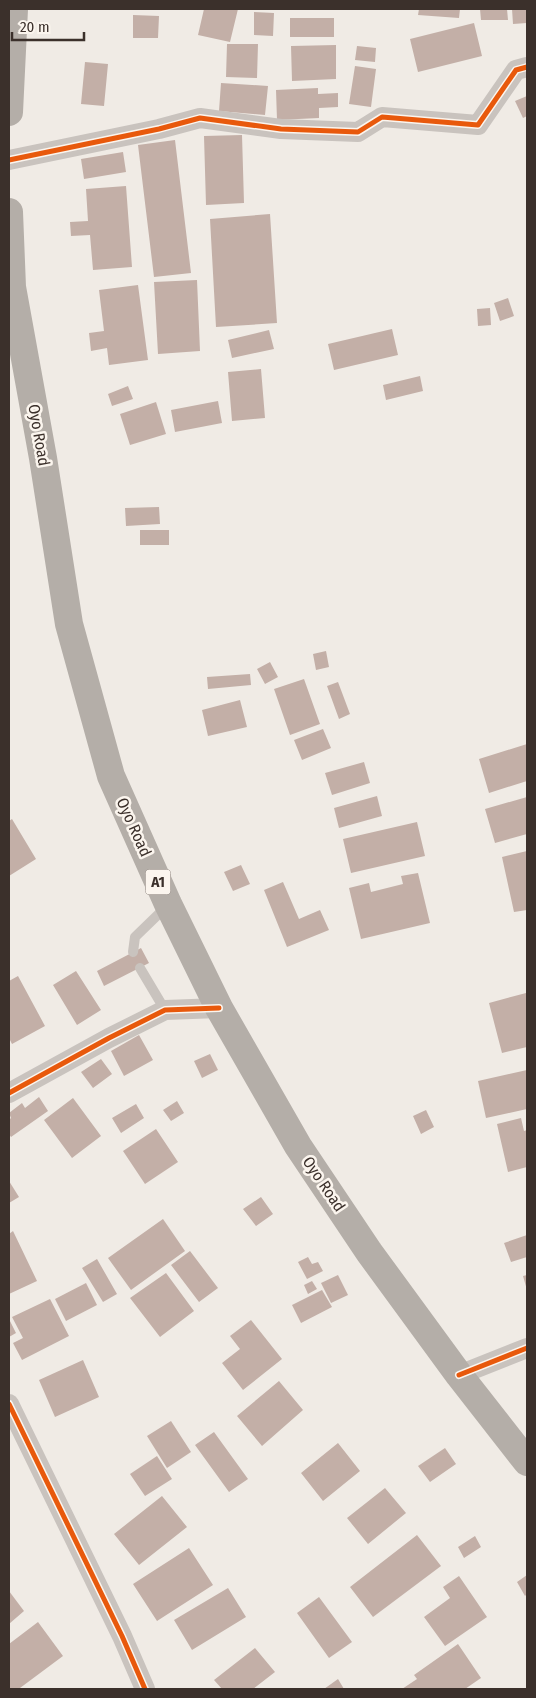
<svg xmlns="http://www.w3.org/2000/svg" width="536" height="1698" viewBox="0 0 536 1698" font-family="'Fira Sans Condensed',sans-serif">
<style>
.building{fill:#c3afa7}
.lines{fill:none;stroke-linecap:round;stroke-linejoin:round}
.service{stroke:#c9c3be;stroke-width:10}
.minor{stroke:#c9c3be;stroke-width:20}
.trunk{stroke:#b4aea8;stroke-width:28}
.cycleway-casing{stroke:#fbf5ee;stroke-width:8}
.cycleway{stroke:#e8590c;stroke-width:5}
.labels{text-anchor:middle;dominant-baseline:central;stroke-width:5;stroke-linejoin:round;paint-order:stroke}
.shield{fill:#fbf5ee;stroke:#756b66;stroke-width:1}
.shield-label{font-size:15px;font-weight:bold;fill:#3b302b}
.street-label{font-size:16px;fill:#3b302b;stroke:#fbf5ee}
</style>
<rect width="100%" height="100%" fill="#f0ebe5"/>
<path class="building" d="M204,9H238L230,42L198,35Z
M419,9H460L459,18L418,15Z
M480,9H507L508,20H481Z
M512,9H527V23L513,24Z
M254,12L274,13L273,36L254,35Z
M133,15L159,16L158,38H133Z
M290,18H334V37H290Z
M474,23L482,56L418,72L410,39Z
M227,44H258L257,78L226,77Z
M336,45V79L292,81L291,46Z
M357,46L376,48L375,62L355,60Z
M85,62L108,64L104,106L81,104Z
M355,66L376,69L371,107L349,104Z
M221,83L268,86L265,115L219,111Z
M318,88V94L338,93V107L319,108V118L277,120L276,90Z
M527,96V116L523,118L515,101Z
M242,135L244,203L206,205L204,136Z
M175,140L191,273L154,277L138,145Z
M123,152L126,172L84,179L81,159Z
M126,186L132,267L93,270L90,235L71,236L70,222L88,221L86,189Z
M270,214L277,323L216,327L210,219Z
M197,280L200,351L158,354L154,282Z
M138,285L148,360L109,365L107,348L91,351L89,333L104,331L99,290Z
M508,298L514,316L500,321L494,303Z
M490,308L491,325L478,326L477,309Z
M392,329L398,355L334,370L328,344Z
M269,330L274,349L232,358L228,340Z
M261,369L265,418L232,421L228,372Z
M420,376L423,391L386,400L383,385Z
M128,386L133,399L112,406L108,394Z
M218,401L222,423L175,432L171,410Z
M156,402L166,434L130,445L120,414Z
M159,507L160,524L126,526L125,508Z
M140,530H169V545H140Z
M326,651L329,667L316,670L313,654Z
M270,662L278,677L265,684L257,669Z
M250,674L251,685L208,689L207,677Z
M304,679L320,724L290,735L274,689Z
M338,682L350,714L339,719L327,686Z
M240,700L247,727L208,736L202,710Z
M323,729L331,748L302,760L294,740Z
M527,744V781L489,793L479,759Z
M364,762L370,783L332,795L325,773Z
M377,796L382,816L339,828L334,808Z
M527,797V834L495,843L485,809Z
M12,819L36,859L9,876V821Z
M417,822L425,856L351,873L343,839Z
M527,851V910L514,912L502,857Z
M241,865L250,884L233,891L224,872Z
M418,873L430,923L361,939L349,888L369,883L371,892L403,884L401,876Z
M283,882L299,919L320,910L329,930L287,947L264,890Z
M141,948L149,963L104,986L97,971Z
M76,971L101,1010L77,1025L53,985Z
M18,976L45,1026L12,1044L9,1038V981Z
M526,993L527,1047L502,1053L489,1003Z
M139,1035L153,1060L124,1076L111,1051Z
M210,1054L218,1070L202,1078L194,1061Z
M101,1059L112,1074L93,1088L81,1072Z
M527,1070V1109L486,1118L478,1081Z
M39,1097L48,1111L11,1137L9,1134V1120L11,1118L9,1113L22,1103L25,1108Z
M73,1098L101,1136L72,1158L44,1120Z
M177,1101L184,1113L171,1121L163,1110Z
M136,1104L144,1118L121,1133L112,1118Z
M426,1110L434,1127L421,1134L413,1116Z
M521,1118L524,1131L527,1130V1167L508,1172L497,1124Z
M156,1129L178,1162L145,1184L123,1151Z
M9,1181L19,1197L9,1203Z
M261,1197L273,1214L256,1226L243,1209Z
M163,1219L185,1251L131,1290L108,1258Z
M13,1231L37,1281L9,1294V1234Z
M527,1235V1257L511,1262L504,1243Z
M190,1251L218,1288L199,1302L171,1265Z
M308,1257L312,1264L318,1262L323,1271L307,1279L298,1262Z
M97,1259L117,1294L103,1302L82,1268Z
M166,1273L194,1311L160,1337L130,1298Z
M338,1275L348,1295L331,1303L321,1283Z
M527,1275V1290L523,1276Z
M312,1281L317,1289L308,1294L304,1285Z
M86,1283L97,1305L66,1321L55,1299Z
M322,1290L332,1307L301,1323L292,1305Z
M50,1299L69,1336L22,1360L13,1343L23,1338L12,1317Z
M9,1319L16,1333L9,1337Z
M251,1320L282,1359L243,1390L222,1363L240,1349L230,1336Z
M83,1360L99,1397L55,1417L39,1380Z
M279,1381L303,1410L262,1446L237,1416Z
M171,1421L191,1452L167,1468L147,1436Z
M214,1432L248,1479L229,1492L195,1445Z
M338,1443L360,1471L323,1501L301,1473Z
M445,1448L456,1464L430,1482L418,1466Z
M157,1456L172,1479L145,1496L130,1474Z
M385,1488L406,1513L368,1544L347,1518Z
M162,1496L187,1527L139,1565L114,1534Z
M417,1535L441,1566L373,1617L350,1587Z
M475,1536L481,1547L464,1558L458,1547Z
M189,1548L213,1585L157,1621L133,1584Z
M527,1575V1594L525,1596L517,1582Z
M459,1576L487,1617L445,1646L424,1617L450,1598L443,1587Z
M228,1588L246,1617L192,1650L174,1620Z
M9,1591L24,1611L9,1624Z
M319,1597L352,1642L329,1658L297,1613Z
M38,1622L63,1656L20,1688L21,1689H9V1644Z
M458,1644L481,1678L465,1689H402L417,1679L414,1675Z
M255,1648L275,1672L253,1689H222L214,1680Z
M338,1679L344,1689H324Z"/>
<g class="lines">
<path class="service" d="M133,952L135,937L168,905
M140,968L165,1010"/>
<path class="minor" d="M9,160L159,129L200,118L281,129L358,132L382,117L478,125L516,70L527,67
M9,1093L109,1038L165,1010L219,1008
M459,1375L527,1348
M9,1404L122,1636L145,1689"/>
<path class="trunk" d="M9,112L14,9
M9,212L12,287L43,458L69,624L111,776L168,904L219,1008L298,1146L369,1252L459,1375L527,1462"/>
<defs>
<path id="cycleway" d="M9,160L159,129L200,118L281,129L358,132L382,117L478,125L516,70L527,67
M9,1093L109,1038L165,1010L219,1008
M459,1375L527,1348
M9,1404L122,1636L145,1689"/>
</defs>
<use href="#cycleway" class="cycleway-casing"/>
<use href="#cycleway" class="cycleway"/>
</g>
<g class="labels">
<rect class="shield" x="145.5" y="869.5" width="25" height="25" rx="4"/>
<g class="shield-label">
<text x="158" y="882">A1</text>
</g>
<g class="street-label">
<text transform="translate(39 435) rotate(80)">Oyo Road</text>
<text transform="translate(134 827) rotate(66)">Oyo Road</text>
<text transform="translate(324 1184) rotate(56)">Oyo Road</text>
</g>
</g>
<rect width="536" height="1698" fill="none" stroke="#3b302b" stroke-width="20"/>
<path d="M12 32v8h72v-8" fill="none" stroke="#3b302b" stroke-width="2.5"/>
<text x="20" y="32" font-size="15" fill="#3b302b" stroke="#fbf5ee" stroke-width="4" paint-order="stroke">20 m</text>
</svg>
